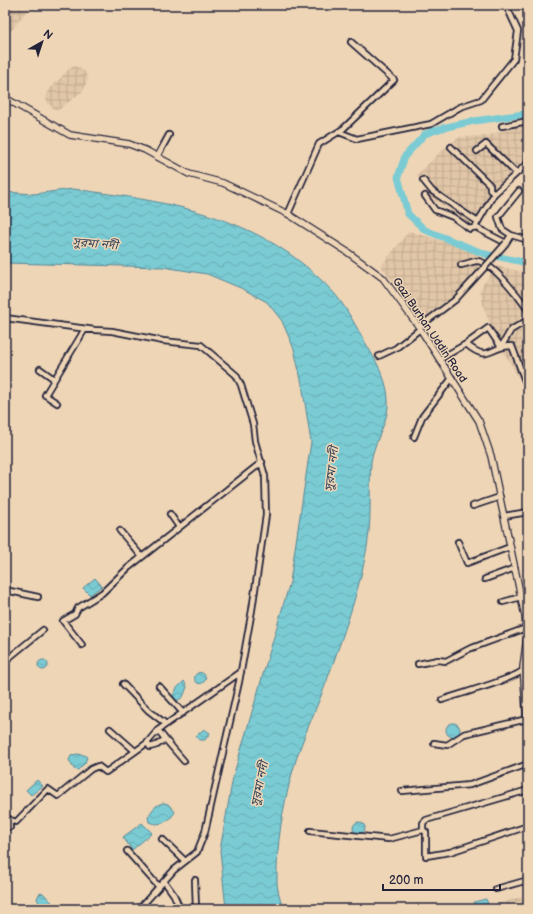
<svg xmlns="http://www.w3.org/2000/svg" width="533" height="914" viewBox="0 0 533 914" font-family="'Balsamiq Sans','Noto Sans Bengali',sans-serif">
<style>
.industrial{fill:url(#industrial-grid)}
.water{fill:url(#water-waves);stroke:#578796}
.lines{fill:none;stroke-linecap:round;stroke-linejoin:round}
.river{stroke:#7acbd3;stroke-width:7}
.minor-casing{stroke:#22223b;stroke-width:8}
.tertiary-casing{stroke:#22223b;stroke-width:8}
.minor{stroke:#eed5b6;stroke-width:4.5}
.tertiary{stroke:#eed5b6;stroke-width:5.5}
.minor-bridge-casing{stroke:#22223b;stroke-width:8;stroke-linecap:butt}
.minor-bridge{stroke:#eed5b6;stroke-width:4.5}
.labels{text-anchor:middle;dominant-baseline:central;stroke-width:3;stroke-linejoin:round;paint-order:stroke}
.street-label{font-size:11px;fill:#22223b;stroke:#eed5b6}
.water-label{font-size:12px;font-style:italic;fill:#344459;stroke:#eed5b6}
</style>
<defs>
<pattern id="industrial-grid" width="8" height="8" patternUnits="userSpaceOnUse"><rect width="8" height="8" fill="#e1c6a7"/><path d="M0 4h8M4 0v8" fill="none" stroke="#c1aa91"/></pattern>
<pattern id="water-waves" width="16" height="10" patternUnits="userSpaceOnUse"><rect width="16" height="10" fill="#7acbd3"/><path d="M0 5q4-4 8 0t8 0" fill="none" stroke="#69aeb6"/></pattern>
</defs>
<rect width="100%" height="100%" fill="#eed5b6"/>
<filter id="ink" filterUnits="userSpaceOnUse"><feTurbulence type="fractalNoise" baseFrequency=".025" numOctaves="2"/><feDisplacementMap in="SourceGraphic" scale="8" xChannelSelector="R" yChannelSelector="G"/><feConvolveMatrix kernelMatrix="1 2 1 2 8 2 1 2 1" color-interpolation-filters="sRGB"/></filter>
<g filter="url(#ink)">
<path class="industrial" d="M5,5H31L5,39Z
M74,66L80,68L86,73L88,79L83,91L57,111L48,104L46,98L49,90L69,69Z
M528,122V162L496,194L475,228L463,223L448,209L426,195V188L417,175L439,153L454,141L460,137L487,136Z
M409,231L475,251L483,263L475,275L456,293L419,324L398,290L381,266Z
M496,266L528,273V384L522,383L508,359L494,340L483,304L480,289Z
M528,894V909H485Z"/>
<path class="water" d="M73,189C171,202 262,215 333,292C344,304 353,321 361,335C372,355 387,376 388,399C390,421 374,440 371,462C369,490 372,519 367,547C360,588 345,630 331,669C320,702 302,737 293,770C283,805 276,845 277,882C277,890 281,900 283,909H226L220,850L233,777L290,582L311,442L302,384L294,349L282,321L267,302L243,289L207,274L163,267L5,263V192L34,194Z
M95,578L102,586L90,595L83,588Z
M38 665a5 5 0 1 1 10 0a5 5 0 1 1-10 0Z
M194.5 678a5.5 5.5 0 1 1 11 0a5.5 5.5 0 1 1-11 0Z
M184,681L187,687L183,697L177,701L172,697L177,688Z
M446 730a7 7 0 1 1 14 0a7 7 0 1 1-14 0Z
M204,729L210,733L205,740H199L196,736Z
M77,754L84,755L87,757L85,763L78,770L74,769L69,760L71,756Z
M37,780L43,786L31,795L26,790Z
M163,803L168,804L175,812C170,821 159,827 149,822L148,817C152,810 155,805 163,803Z
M353 828a6 6 0 1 1 12 0a6 6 0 1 1-12 0Z
M142,823L152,833L132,850L123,837Z
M43,893L58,909H43L37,899L39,894Z
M486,899L489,906L475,909L474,902Z"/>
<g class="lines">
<path class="river" d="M528,110L525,114L474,121L442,128L425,134L405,156L398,177L408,214L425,230L485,254L528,263"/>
<defs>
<path id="minor" d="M502,126L528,121
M339,132L357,139L431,124L460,107L481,100L514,59L518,31L506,5
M451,147L490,185V190L494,194
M477,151L486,144L516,173
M157,157L169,135
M528,163L494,194L475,227L506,243L511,235L528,240
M423,180L432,191L478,222
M425,196L435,210L453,217L470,229L475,227
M288,214L319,144L343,129L394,80L351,42
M511,235L502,229L498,217L519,191
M461,265C466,264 471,262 476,261C491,260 520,298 528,310
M5,318L95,330L112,331L163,341L201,345L236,375L241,385L253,424L255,441L265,476L266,515L252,610L239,682L205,832L197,852L174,870L139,909
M419,327L455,300L485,267
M466,344L488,328L501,347
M501,347L511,330L528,320
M379,356L396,348L420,329
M440,359L466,344C490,364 488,346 512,346L525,381
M40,369L54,379
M57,403L45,395L85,329
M414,437L422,417L452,378
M473,506L500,497
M170,514L179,527
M504,516L528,512
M120,531L142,557
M458,542L467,563L510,547
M485,579L515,568
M5,590L38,597
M503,602L521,597
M82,645L63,621L75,614L78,608L102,593L128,568L262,462
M5,661L43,630
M418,664L438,660L446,661L469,649L526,628
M123,684L148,710L166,724
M159,686L183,713
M442,700C455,695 519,678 524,669
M110,729L135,751
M165,739L184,761
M147,743L158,730
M434,743L447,745L464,734L527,719
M402,791L470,785L528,764
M5,818L16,822L48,789L58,796L91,769L98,766L106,772L147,743L150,747L157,745L165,739L158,730L241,672
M9,819L10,827
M423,830V823L426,820L528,790
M310,831L389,839L423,830L426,832V856L450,852L528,826
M162,839L185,861
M127,851L159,887
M195,880L196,909
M164,881L174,895L180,909
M496,889L528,880"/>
<path id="tertiary" d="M5,98L70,135L129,144L145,150L189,174L223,183L240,191L288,214L346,251L383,278L419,327L479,421L491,456L525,616L527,637L523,667L528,734"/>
</defs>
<use href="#minor" class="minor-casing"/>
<use href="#tertiary" class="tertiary-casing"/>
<use href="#minor" class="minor"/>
<use href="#tertiary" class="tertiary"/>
<defs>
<path id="minor-bridge" d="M485,267L506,243"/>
</defs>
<use href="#minor-bridge" class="minor-bridge-casing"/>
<use href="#minor-bridge" class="minor-bridge"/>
</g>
</g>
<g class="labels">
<g class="street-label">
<text transform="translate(430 330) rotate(56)">Gazi Burhan Uddin Road</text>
</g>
<g class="water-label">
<text transform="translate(95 244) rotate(5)">সুরমা নদী</text>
<text transform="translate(332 469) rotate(-83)">সুরমা নদী</text>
<text transform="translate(260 784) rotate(-78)">সুরমা নদী</text>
</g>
</g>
<rect width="533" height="914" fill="none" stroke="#eed5b6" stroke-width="20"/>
<rect x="10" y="10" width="513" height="894" fill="none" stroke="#22223b" stroke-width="1.5" filter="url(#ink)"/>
<g transform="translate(42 42) rotate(39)" stroke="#eed5b6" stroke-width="3" paint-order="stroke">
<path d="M0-3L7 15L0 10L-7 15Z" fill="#22223b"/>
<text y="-6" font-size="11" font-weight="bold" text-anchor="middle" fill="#22223b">N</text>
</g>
<path d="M383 884v6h117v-6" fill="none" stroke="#22223b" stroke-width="2"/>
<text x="389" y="884" font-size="12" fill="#22223b" stroke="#eed5b6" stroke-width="3" paint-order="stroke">200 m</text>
</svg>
